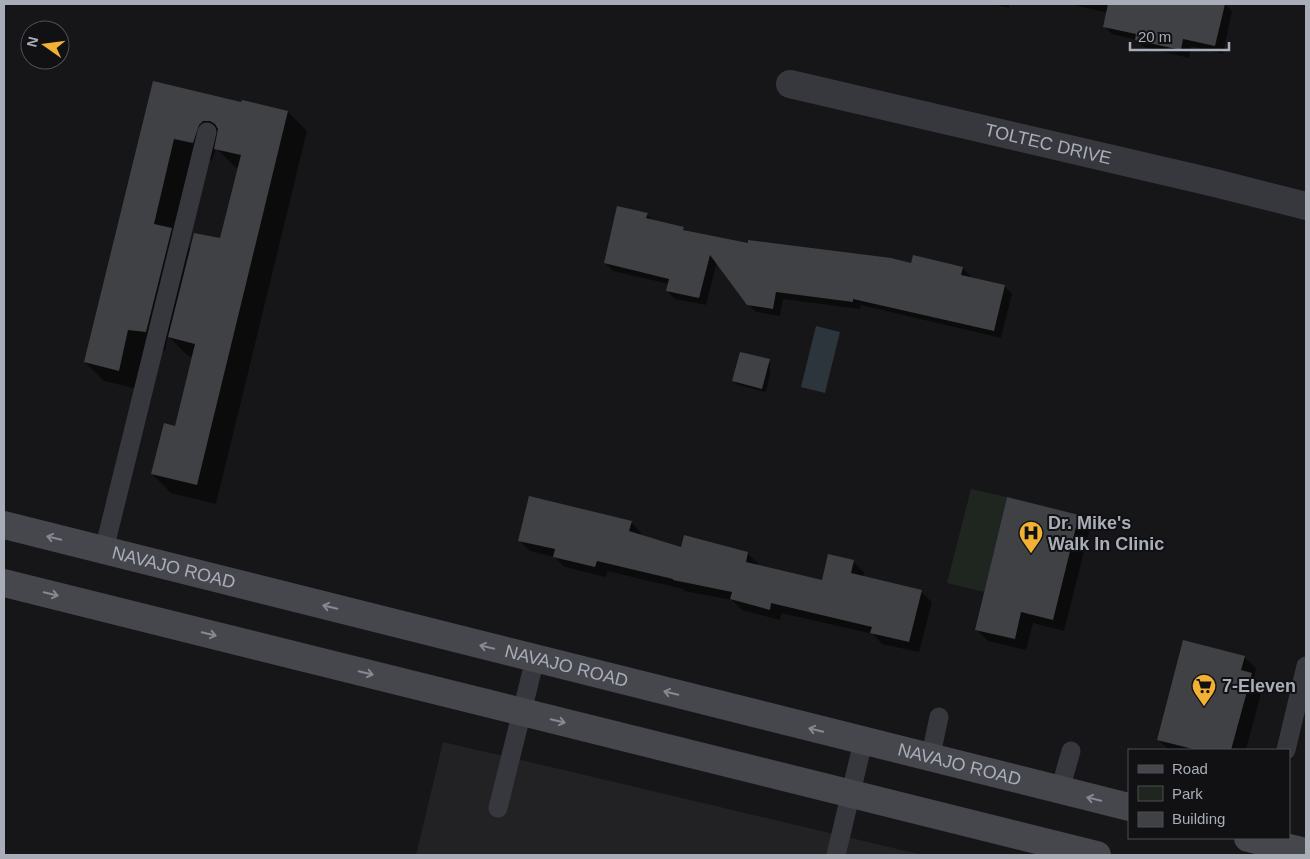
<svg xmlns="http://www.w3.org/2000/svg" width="1310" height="859" viewBox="0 0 1310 859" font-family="Arial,sans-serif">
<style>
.built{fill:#222225}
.green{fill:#1e261f}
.water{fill:#2c353c}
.shadow{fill:#0007;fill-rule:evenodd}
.building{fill:#404145}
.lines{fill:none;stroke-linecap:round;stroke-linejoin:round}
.lane{stroke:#37383d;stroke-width:19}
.street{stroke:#37383d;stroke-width:28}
.secondary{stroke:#45474d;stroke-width:28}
.oneway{stroke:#858993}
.labels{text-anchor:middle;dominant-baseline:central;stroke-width:4;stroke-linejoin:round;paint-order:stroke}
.street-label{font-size:18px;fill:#a8adb8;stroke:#111113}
.poi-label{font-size:18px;font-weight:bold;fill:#a8adb8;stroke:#111113;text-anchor:start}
</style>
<rect width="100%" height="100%" fill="#161618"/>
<path class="built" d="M443,742L551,767L923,855H416Z"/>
<path class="green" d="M971,489L1007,497L984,592L947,583Z"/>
<path class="water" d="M816,326L840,332L825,393L801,387Z"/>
<path class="shadow" d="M993,4H1010L1009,8Z
M1070,4H1225L1232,11L1223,54L1191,46L1189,58L1144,47L1137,40L1112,34L1104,26L1108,13Z
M154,83L242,104L288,112L307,131L216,504L171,493L152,474L176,428L193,357L188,356L168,336L165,351L147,348L138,389L104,381L85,362ZM216,148L235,167L239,168L221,239L191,249L175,233L193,157L212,161Z
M647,214L654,222L683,229L687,232L749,244L912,264L962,268L970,275L969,278L1004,286L1012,294L1001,338L861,305L860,309L783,299L780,316L756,312L748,304L717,262L706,305L675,299L667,291L669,284L613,271L605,263Z
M767,359L770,363V374L766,392L738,385L734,381Z
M1078,516L1090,528L1064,631L1033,623L1026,650L988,641L976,629Z
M631,522L641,533V536L682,549L747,553L758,563L757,566L823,582L853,562L864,572L863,577L921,592L932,602L919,652L882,644L873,634L781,613L780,620L742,610L732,600L684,591L683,589L607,571L606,577L565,567L554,557L530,551L520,541Z
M1244,657L1256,668L1254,677L1263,686L1246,750H1169L1159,740Z"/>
<path class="building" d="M1108,4H1225L1215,46L1183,39L1181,50L1135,40L1136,34L1103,27Z
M153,81L241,102L242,100L288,111L197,485L151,474L164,423L175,426L195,344L168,337L194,233L220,238L241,155L214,149L218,129L215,124L210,121H203L199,125L193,143L174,139L154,224L172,228L146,332L128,330L119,371L84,362Z
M617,206L648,213L646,218L684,227L683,230L748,243V240L891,258L911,263L913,255L963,267L961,275L1005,285L994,331L853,299V302L776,292L773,309L747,305L710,255L699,298L666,291L669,279L604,263Z
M740,352L770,359L762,389L732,381Z
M529,496L632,521L629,531L681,547L684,535L748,552L746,562L822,580L828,554L854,560L851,573L922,590L909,642L870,633L872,627L771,603L770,610L730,599L732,592L673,580V579L597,561L595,567L553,557L555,549L518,541Z
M1007,497L1079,515L1053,620L1021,612L1015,639L975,630Z
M1183,640L1245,656L1241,670L1252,673L1231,750H1197L1157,740Z"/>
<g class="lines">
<path class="lane" d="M104,550L207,132
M1286,750L1306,666
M930,759L939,717
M1060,790L1071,751
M498,808L535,659
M836,855L863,742"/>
<path class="street" id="s1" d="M790,84L1211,182L1306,206"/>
<g class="secondary">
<path id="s2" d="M4,525L1129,807"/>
<path d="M4,583L1097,855"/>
<path d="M1248,838L1306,852"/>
</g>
</g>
<defs><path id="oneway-shaft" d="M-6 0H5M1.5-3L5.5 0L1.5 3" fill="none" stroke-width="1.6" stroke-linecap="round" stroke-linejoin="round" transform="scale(1.25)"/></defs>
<g class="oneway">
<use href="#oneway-shaft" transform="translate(54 538) rotate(-166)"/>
<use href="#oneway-shaft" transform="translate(51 594) rotate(14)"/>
<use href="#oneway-shaft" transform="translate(330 607) rotate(-166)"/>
<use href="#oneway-shaft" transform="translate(209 634) rotate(14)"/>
<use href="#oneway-shaft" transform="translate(487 647) rotate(-166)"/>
<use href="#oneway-shaft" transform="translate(366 673) rotate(14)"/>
<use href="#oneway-shaft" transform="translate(671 693) rotate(-166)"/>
<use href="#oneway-shaft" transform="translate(558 721) rotate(14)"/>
<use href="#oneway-shaft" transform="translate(816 730) rotate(-166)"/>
<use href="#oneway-shaft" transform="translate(1094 799) rotate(-166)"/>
</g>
<defs>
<symbol id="hospital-pin" viewBox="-11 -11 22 30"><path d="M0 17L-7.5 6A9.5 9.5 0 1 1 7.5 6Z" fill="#f2b134" stroke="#111113"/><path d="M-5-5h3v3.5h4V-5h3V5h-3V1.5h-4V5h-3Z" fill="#111"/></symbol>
<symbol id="supermarket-pin" viewBox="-11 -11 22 30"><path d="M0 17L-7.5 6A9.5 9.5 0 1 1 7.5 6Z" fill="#f2b134" stroke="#111113"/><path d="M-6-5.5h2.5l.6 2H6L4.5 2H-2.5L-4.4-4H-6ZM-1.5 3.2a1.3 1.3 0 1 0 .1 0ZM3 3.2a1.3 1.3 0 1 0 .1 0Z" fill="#111"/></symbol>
</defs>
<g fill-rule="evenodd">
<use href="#hospital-pin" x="1017" y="519" width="28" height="38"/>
<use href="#supermarket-pin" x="1190" y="672" width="28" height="38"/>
</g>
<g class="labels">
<g class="street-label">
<text stroke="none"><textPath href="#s1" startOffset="265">TOLTEC DRIVE</textPath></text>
<text stroke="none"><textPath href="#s2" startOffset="175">NAVAJO ROAD</textPath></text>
<text stroke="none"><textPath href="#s2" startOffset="580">NAVAJO ROAD</textPath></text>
<text stroke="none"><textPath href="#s2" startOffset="985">NAVAJO ROAD</textPath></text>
</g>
<g class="poi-label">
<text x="1048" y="523">Dr. Mike's<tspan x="1048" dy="21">Walk In Clinic</tspan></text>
<text x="1222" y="686">7-Eleven</text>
</g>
</g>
<rect width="1310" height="859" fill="none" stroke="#a8adb8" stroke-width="10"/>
<rect x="1128" y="749" width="162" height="90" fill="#111113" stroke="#4d4f55"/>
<rect x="1138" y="765" width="25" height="8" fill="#45474d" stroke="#4d4f55"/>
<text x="1172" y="774" font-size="15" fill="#a8adb8">Road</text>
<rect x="1138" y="786" width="25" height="15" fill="#1e261f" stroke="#4d4f55"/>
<text x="1172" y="799" font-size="15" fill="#a8adb8">Park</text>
<rect x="1138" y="812" width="25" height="15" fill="#404145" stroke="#4d4f55"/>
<text x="1172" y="824" font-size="15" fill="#a8adb8">Building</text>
<g transform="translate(45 45) rotate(284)"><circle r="24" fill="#111113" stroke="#4d4f55"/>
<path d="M0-4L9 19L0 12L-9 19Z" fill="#f2b134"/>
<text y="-8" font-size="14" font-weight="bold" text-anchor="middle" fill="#a8adb8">N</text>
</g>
<path d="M1130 42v8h99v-8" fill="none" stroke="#a8adb8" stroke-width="2.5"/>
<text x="1138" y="42" font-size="15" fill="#a8adb8" stroke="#111113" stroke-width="4" paint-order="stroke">20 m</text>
</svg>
